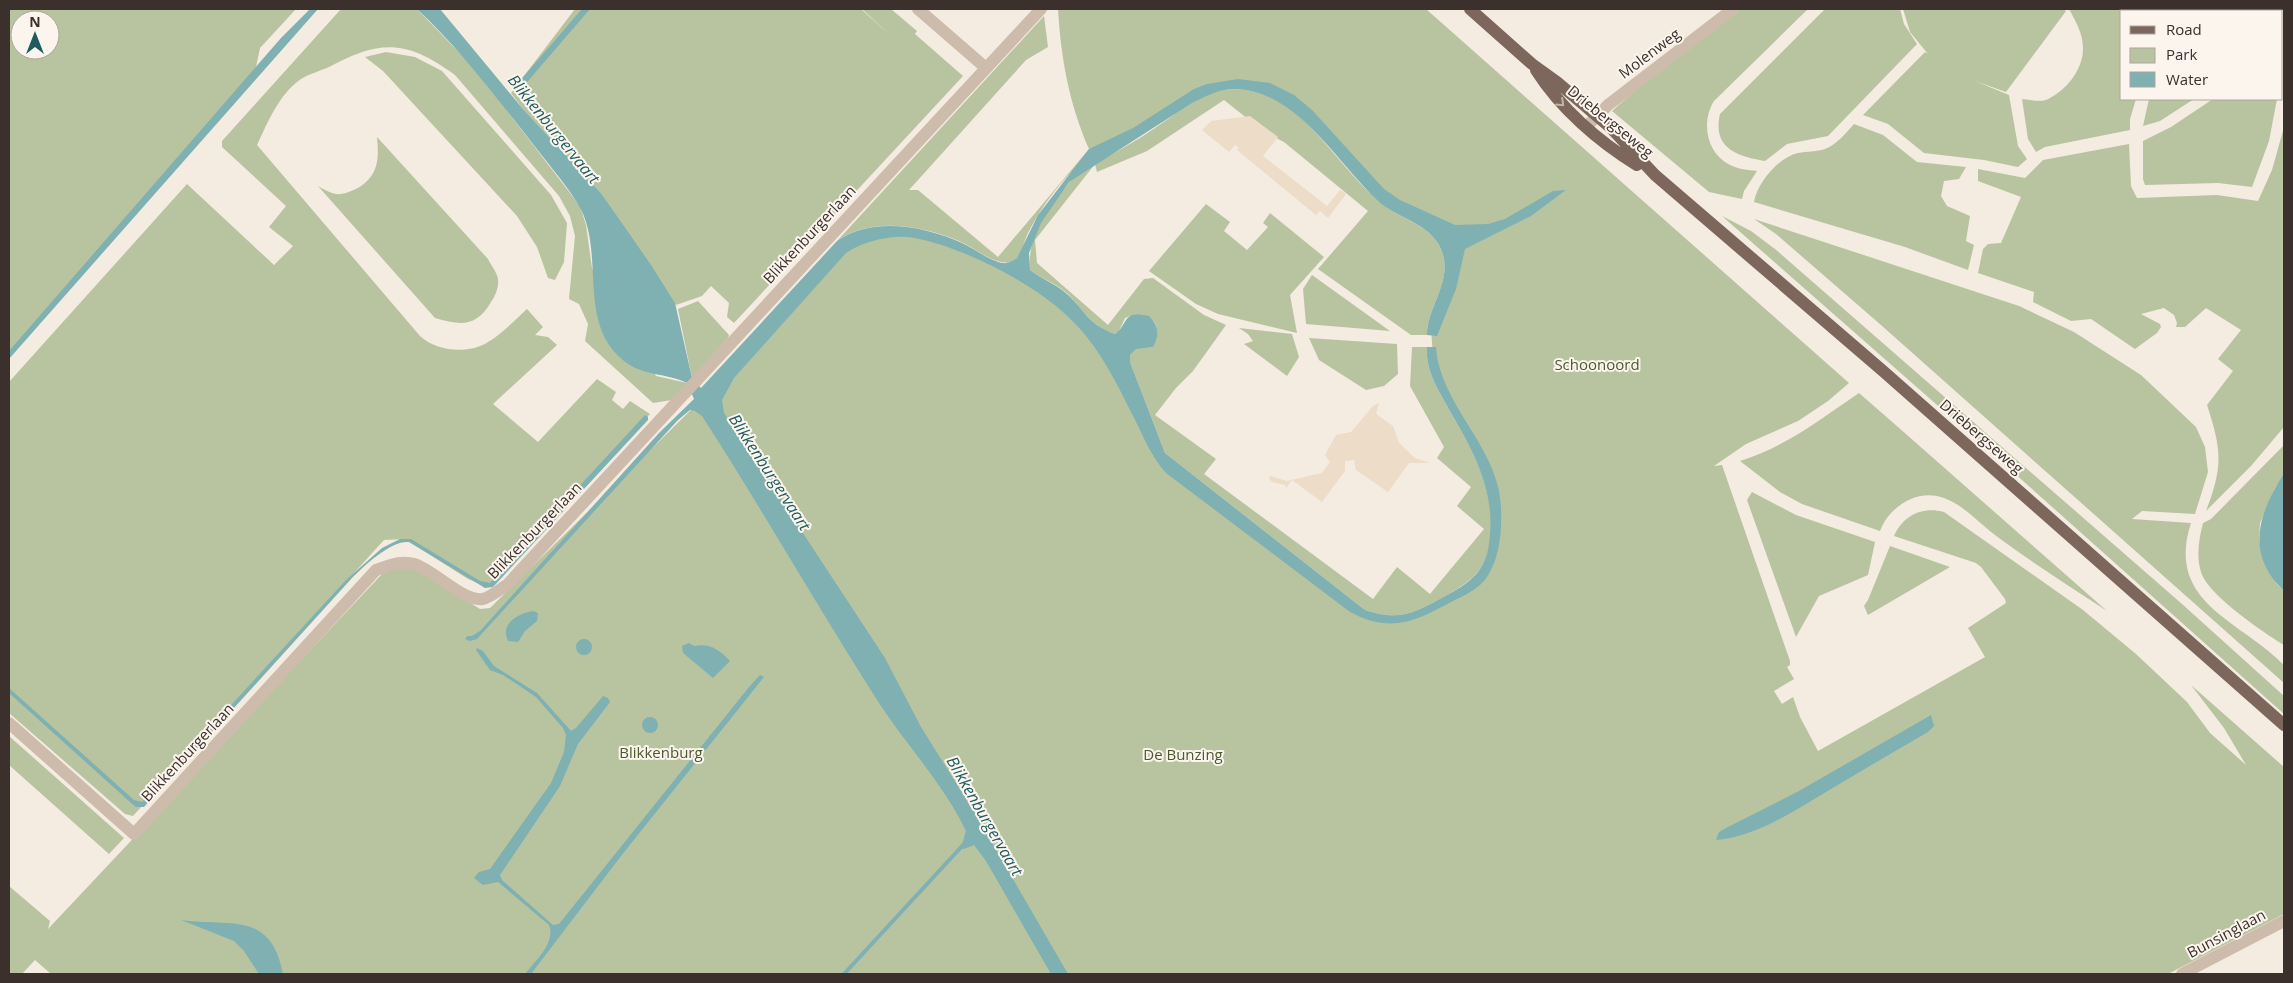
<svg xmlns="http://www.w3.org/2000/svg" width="2293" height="983" viewBox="0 0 2293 983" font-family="'Open Sans',sans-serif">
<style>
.green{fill:#b8c4a0;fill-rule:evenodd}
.plaza{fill:#ecdcc8}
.water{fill:#7fb0b2}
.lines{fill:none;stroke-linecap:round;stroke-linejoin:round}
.stream{stroke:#7fb0b2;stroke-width:4}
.minor{stroke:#cdbbac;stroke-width:12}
.major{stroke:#7d675c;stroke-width:12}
.oneway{stroke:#c2b5ac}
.labels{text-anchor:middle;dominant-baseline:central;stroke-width:4;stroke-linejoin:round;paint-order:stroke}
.street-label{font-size:15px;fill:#3b302b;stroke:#fbf5ee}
.park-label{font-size:15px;fill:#4a5a2e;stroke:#fbf5ee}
.water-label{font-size:16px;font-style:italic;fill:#1f5a5e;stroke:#fbf5ee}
</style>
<rect width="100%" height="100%" fill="#f4ebe1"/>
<path class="green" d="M9,9H296L260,48L256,67L192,148L9,355ZM20,20H50V50H20Z
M341,9H417L474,68L580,206L586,225L592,268L656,376L687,383L672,400L653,403L585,341L588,324L579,304L569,299L575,236L570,216L559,196L455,75C407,40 381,39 329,67C320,71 309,74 301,79C279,94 268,122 257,145L420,336C436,351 468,355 488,342C502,334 515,320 527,309L543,327L535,335L548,337L557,345L493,404L538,442L597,379L616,392L612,400L623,409L630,401L650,414L489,587L468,579L405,539L384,540L133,816L125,814L9,713V382L187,184L274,265L293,246L269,227L286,206L222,147V141Z
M575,9H861L891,36L862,9H891L917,31L915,34L963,76L734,323L727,317L729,303L711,286L702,296L676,305L601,193L522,108L511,93Z
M1058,9H1426L1849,383L1828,401L1798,421L1746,444L1714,466L1722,465L1790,661V665L1787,667L1794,679L1774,691L1782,704L1793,697L1800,717L1818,751L1985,657L1968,628L2006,603L2005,599L1981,567L1976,563L1894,536C1903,515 1923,506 1944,512L2083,610L2136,654L2187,702L2210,733L2246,765L2224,728L2191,685L2284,767V914L2168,974H51L35,960L22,974H9V886L50,921L48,929L398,557L480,609L490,608L700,401L845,241L862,236L895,233L920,235L1017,271L1096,334L1113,351L1157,452L1171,471L1357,610L1385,621L1405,619L1437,606L1475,585L1491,561L1496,522L1491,487L1434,371L1431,328L1442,302L1452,262L1447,229L1385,196L1294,104L1249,84L1199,92L1096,155L1093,148L1090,149L1096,163C1116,152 1136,141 1155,128C1178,113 1202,90 1232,89C1250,89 1270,94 1285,105C1322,132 1346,174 1381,203C1402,221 1435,225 1443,255C1451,283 1427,308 1427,335H1411L1318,269L1368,211L1284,142L1263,131L1224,100L1147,151L1097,172L1095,164L1035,240L1037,263L1108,325L1144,279L1153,278L1204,315L1226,325L1193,371L1176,388L1155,415L1216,459L1204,474L1373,599L1397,567L1430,594L1484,529L1457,506L1471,487L1437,458L1444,447L1410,386L1412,347H1427C1425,372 1440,392 1451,413C1473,451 1494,489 1491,534C1488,568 1475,579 1447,595C1416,612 1401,622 1365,610L1165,453L1130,362V355L1136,348L1153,347C1166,324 1148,307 1125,318L1119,331L1115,334C1090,325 1086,313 1069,295C1058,284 1042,279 1030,270C1026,224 1063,195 1085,160C1061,179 1043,205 1029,231C1024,239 1022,257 1013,261C998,268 975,248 961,242C924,226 872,216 837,241L1044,16L1048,47L1026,60L909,190H918L998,257L1089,149C1069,103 1061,59 1058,9Z
M1737,9H1808L1714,101C1701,122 1706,153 1730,165C1738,169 1748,170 1757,171L1744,191L1742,199L1709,192L1612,111L1645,82Z
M1825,9H1900L1904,24L1917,44L1828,136L1787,144L1765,161C1738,156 1712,149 1720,114Z
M1903,9H2063L2066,11L2006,92L1975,81L2009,95L2018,146L2027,159L2018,167L1984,160L1924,153L1888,124L1863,115L1925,52L1928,54L1910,32Z
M2069,9H2128L2130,11H2122V99H2136L2130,119V130L2045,147L2036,152L2028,139L2022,99C2030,100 2038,102 2046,100C2065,92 2083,70 2083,49C2083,33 2076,22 2069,9Z
M2146,9H2273V11H2148Z
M386,52L415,57L442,71L551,195L567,223L564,262L555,280L548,278L537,247L517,216L383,71L365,57Z
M2149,99H2194L2160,121L2143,126Z
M2213,99H2277L2269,141L2252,187L2218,183L2145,185L2143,179V141L2171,127Z
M1854,124L1883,135L1917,162L1966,167L1959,179L1944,181L1941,196L1947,206L1970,216L1966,241L1974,245L1968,270L1905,247L1754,202C1757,183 1779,157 1798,153C1807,151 1817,152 1825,149C1837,144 1845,134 1854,124Z
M2284,127V427L2251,466L2206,511C2223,466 2222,451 2207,405L2233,371L2218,359L2241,330L2206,308L2185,327H2176L2177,323L2174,315L2164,308L2141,314L2160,324L2161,327L2157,333L2135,349L2091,319L2071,321L2033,302L2034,292L1978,273L1983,249L1988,244L2001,243L2021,197L1978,181V169L2025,178L2043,160L2129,144L2131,186L2137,198L2217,195L2258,201L2272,170Z
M377,137L488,259C491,265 498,274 498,280C499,287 495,297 491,302C476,328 460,325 435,318L318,186C323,189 330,193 336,194C343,195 352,191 358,188C379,175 379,158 377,137Z
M1206,204L1230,222L1224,231L1247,250L1268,227L1263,223L1270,213L1324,257L1290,295L1297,333L1218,314L1196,304L1149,271Z
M1722,216L1751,231L1775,249L2182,604L2284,696V714L1994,455Z
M1754,219L2019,306L2074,332L2141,375L2196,427L2205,447L2208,472L2195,514L2142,511L2132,519L2191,523C2165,603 2240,620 2284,665V683L1881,325L1776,234Z
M1312,275L1390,331L1306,324L1303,289Z
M698,301L729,335L728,338L692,378L678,309Z
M1239,328L1292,334L1299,357L1287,376L1244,344L1253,341L1248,334Z
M1309,338L1397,344L1398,374L1384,386L1366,390L1319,360Z
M1859,393L1890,420L2107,611C2071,587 2034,564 1999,538C1979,524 1961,501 1937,496C1913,491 1888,509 1880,531L1802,504L1780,492L1740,461C1784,448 1822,418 1859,393Z
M2284,445V473L2274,490L2260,523L2259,539L2262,555L2277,584L2284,591V645C2263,632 2208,595 2201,572C2196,556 2199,539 2203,523L2211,519Z
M1752,492L1796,515L1875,542L1868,575L1819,596L1796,637L1747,500Z
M1890,546L1950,567L1868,615L1864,606L1868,600Z
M9,736L124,838L109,854L9,765Z"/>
<path class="plaza" d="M1250,116L1278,137L1263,156L1327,206L1340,190L1346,194L1328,218L1320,211L1316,215L1237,150L1239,148L1235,145L1229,152L1202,130L1211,121Z
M1379,403L1376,414L1393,426L1399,443L1415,458L1430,463H1409L1388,492L1356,470L1354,460L1345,461V471L1322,502L1292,480L1286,488L1285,485L1272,482L1269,478L1270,476L1287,481L1322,473L1330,462L1325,455L1336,435L1351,432L1373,406Z"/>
<path class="water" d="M310,9H318L9,359V351L281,38Z
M417,9H440L522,108L601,193L651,265L675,303L692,378L701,388L837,241C872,216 925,226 962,243C973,248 992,262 1003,263C1008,264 1014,260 1017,258L1038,215L1089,149L1133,128L1194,89L1207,84L1238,79L1270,83L1294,95L1312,110L1384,189L1400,200L1455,225L1488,224L1505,219L1553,191L1566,190L1531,216L1465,249L1456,289L1437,336L1427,335C1427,308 1451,283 1443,255C1435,224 1399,220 1378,201C1336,162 1295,87 1231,89C1217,90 1204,97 1192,103L1069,182L1041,223L1029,253L1030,270C1042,279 1056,284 1067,294C1087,312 1086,323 1115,334C1129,324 1122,309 1149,316C1159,326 1160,335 1153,347L1136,349L1130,355V362L1165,453L1365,610C1401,622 1416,612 1447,595C1475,580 1488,568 1490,534C1494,489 1473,451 1451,413C1440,392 1425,372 1427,347H1436C1440,406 1499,447 1501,507C1502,531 1500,557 1487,577C1479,589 1465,595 1453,601C1416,621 1391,634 1350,612L1166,473C1150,455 1143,435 1132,414C1119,388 1105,359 1086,336C1051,291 970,249 915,238C893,234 864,241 846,253L734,378L722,400L724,413L885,658L921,727L973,810L1068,974H1051L986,861L974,845L964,849L961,848L966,831C943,783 906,745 877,700C817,606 762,509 702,416L695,411L690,410L678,420L477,639L470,641L465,639L467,636H472L480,631L659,433L694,399L687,383C667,373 642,376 624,361C575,322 607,252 578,204C563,180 543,158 526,135C491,91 458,47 417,9Z
M582,9H590L522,88L517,84Z
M645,415L648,417V420L493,587L485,588L409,542C391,540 364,566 352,578L144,807H136L130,802L9,693V688L134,800L142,802L346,580L382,548L400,539H411L480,581L490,583Z
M2284,473V591C2244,553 2259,513 2284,473Z
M533,611L538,613L537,621L525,631L518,642L508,641C499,623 520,613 533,611Z
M576 647a8 8 0 1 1 16 0a8 8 0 1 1-16 0Z
M689,643L694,646C709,643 719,649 730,661L713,678L683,653L682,646Z
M477,648L483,651L494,666L537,693L571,731L576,728L603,696L608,698L610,702L578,744L560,786L500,875L502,880L553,925L559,924L749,687L760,675L764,677L621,856L531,974H525C535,961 556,943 549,925L498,882L483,885L474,878L479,872L490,869L551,783L564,752L566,735L563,728L536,697L503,675L490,670L476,650Z
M1931,715L1934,726L1928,732C1895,751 1863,770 1831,789C1795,810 1757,837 1716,840L1719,832L1728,827L1799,791Z
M642 725a8 8 0 1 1 16 0a8 8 0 1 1-16 0Z
M181,920C230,927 271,910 283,974H259L244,951L234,941Z"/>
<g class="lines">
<path class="stream" d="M844,974L964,844"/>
<path class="minor" d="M918,9L986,68
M1587,126L1608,105L1733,9
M9,723L134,834L376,570C388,566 401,560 414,564C434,570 463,602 483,599C491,597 500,589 507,585L1041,9
M2182,974L2284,921"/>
<path class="major" d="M1470,9L1532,64L1557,82L1611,128L1655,175L1883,371L2284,725
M1536,70C1560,108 1599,142 1637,165"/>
</g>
<defs><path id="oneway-chevron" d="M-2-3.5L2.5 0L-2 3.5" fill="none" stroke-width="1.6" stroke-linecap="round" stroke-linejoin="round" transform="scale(1.25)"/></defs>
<use class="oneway" href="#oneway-chevron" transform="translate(1561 103) rotate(43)"/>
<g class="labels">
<g class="street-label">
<text transform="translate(1649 53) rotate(-37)">Molenweg</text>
<text transform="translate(1611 121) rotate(39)">Driebergseweg</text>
<text transform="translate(809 234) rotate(-47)">Blikkenburgerlaan</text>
<text transform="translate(1982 436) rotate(41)">Driebergseweg</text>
<text transform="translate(534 530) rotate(-46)">Blikkenburgerlaan</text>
<text transform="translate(187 752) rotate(-47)">Blikkenburgerlaan</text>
<text transform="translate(2226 933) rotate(-28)">Bunsinglaan</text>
</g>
<g class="park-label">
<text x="1597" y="364">Schoonoord</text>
<text x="661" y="752">Blikkenburg</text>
<text x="1183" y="754">De Bunzing</text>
</g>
<g class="water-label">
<text transform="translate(554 129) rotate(51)">Blikkenburgervaart</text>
<text transform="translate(770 472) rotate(57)">Blikkenburgervaart</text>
<text transform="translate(985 816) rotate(60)">Blikkenburgervaart</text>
</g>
</g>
<rect width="2293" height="983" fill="none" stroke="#3b302b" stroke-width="20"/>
<rect x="2120" y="10" width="162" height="90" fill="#fbf5ee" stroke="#aea6a0"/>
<rect x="2130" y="26" width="25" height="8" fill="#7d675c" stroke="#aea6a0"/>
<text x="2166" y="35" font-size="15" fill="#3b302b">Road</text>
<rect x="2130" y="48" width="25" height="15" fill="#b8c4a0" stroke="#aea6a0"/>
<text x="2166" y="60" font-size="15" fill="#3b302b">Park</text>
<rect x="2130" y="72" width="25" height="15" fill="#7fb0b2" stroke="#aea6a0"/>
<text x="2166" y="85" font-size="15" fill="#3b302b">Water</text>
<g transform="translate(35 35)"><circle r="24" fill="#fbf5ee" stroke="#aea6a0"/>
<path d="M0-4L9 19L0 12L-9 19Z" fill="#1f5a5e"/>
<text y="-8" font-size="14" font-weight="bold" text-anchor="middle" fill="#3b302b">N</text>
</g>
</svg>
